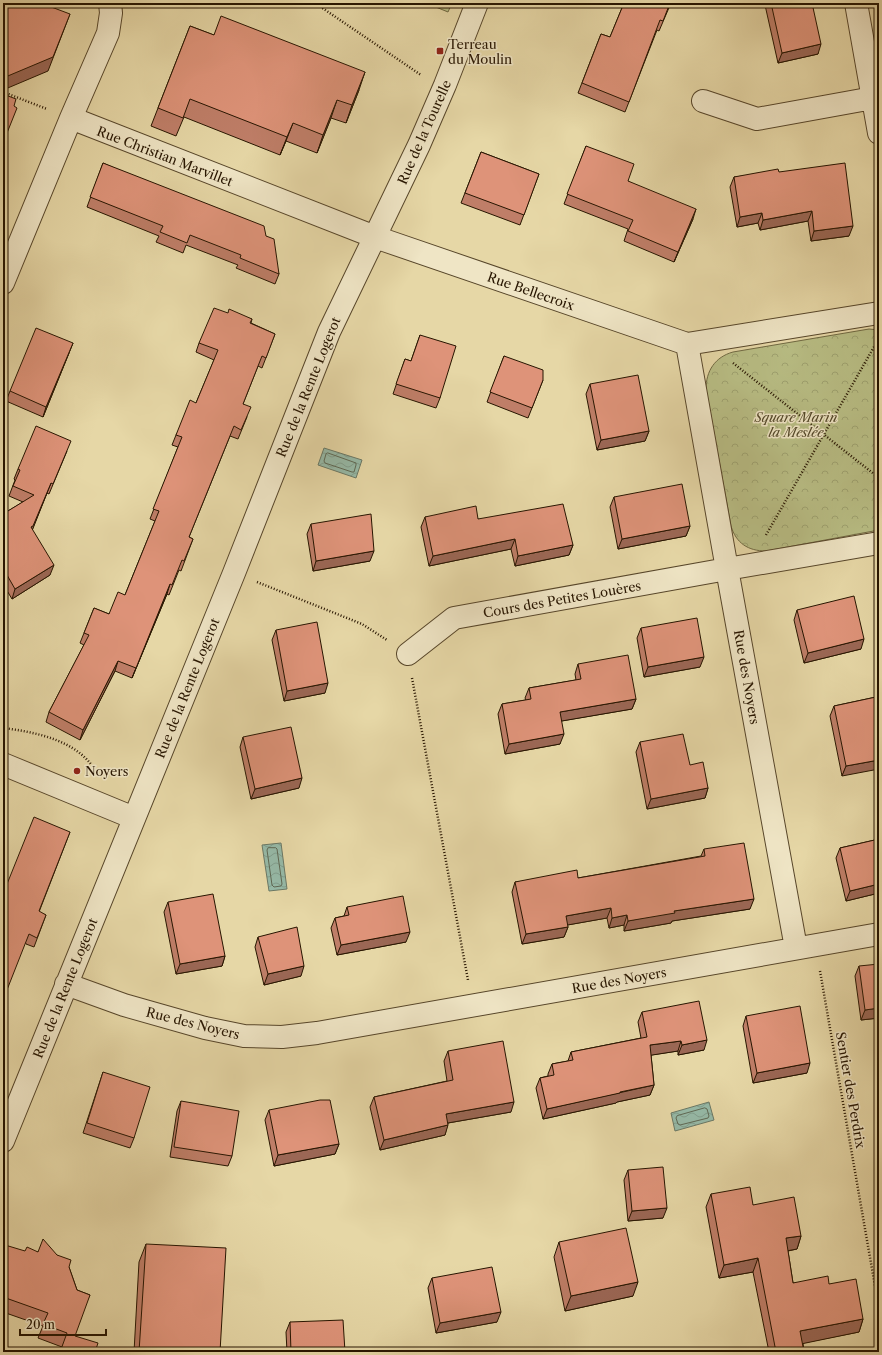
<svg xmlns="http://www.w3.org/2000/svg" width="882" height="1355" viewBox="0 0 882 1355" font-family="'Libre Caslon Text',serif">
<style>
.cemetery{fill:url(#cemetery-stones);stroke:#706942}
.park{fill:url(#park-crowns);stroke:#706942}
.water{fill:url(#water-waves);stroke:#6a7865}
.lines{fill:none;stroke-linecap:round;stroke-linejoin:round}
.shore{stroke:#5e6854;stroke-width:1}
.minor-casing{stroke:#57462a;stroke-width:24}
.path{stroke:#271500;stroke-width:2.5;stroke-dasharray:1 2;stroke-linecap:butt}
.minor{stroke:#efe5c5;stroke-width:22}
.wall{fill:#bf7e68;stroke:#271500}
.shaded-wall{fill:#9b6755;stroke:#271500}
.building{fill:#de9379;stroke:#271500}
.poi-dot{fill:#8f2418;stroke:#efe5c5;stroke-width:1.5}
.labels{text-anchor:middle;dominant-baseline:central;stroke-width:3;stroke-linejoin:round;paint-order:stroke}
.poi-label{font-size:13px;fill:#271500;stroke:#efe5c5;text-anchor:start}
.street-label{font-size:13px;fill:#271500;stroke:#efe5c5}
.park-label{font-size:13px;font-style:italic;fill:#524728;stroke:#efe5c5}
</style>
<defs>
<pattern id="cemetery-stones" width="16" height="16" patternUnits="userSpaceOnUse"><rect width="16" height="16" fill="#b8bd84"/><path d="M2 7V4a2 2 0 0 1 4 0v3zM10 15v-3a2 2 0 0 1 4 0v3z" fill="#9ea270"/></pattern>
<pattern id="park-crowns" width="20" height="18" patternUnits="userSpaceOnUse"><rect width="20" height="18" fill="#b8bd84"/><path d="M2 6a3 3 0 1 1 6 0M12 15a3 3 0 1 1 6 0" fill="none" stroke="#9ea270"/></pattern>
<pattern id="water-waves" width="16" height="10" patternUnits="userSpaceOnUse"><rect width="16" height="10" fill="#96baa8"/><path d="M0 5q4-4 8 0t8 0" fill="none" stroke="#819f8f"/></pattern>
</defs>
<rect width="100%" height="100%" fill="#e6d7a6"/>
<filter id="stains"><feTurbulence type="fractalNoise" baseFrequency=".005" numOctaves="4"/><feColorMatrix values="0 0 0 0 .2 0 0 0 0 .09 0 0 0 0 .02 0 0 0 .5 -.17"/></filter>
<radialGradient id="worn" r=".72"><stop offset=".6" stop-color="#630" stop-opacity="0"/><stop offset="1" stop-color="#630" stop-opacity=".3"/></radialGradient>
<path class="cemetery" d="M426,3H452L448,12Z"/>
<path class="park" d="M869,329L879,330V530L766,551C748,551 736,543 731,526L706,389C706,371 715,357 733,352Z"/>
<path class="water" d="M324,448L362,460L356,478L318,465Z
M281,843L287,889L269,891L262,845Z
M709,1102L714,1120L675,1131L671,1113Z"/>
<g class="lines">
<path class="shore" d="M328,453L356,463V465L354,472H352L325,463L324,461L326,454Z
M276,848L277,849L282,884L281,886L274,887L272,885L267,850L268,848Z
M705,1108L707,1109L709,1116L708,1118L680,1125L678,1124L676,1118L677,1116Z"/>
<defs>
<path id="minor" d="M856,3L879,133
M703,101L757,119L873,98
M71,118L375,237L687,344
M3,283L71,118L108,33L111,13L110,3
M879,313L687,344L727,569L879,543
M408,654L454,618L727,569L796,948
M3,764L134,818
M66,984L124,1005L205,1028L244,1036L282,1037L317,1033L879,934
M3,1141L234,573L329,332L419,145L445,85L477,3"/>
</defs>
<use href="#minor" class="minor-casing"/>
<path class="path" d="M315,3L421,75
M3,92L47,109
M733,363L879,478
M766,535L878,340
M257,582L362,624L387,640
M412,678L468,980
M3,728C36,732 81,741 97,774
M820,971L879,1309"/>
<use href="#minor" class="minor"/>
</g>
<path class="wall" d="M624,3H671L659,31L657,30L625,112L578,93L601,34L610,37Z
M766,3H812L818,54L778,63L765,5Z
M190,26L359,90L346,123L331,118L317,153L286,141L280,155L184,117L176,136L151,126Z
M586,146L628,181L693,219L674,262L624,241L628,229L564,204Z
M481,152L539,174L520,225L461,203Z
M103,163L266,236L279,274L275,284L236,268L238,265L186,245L183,253L156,242L159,236L87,207Z
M779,172L849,236L811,241L808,221L760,230L758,223L737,227L730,187L734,177Z
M228,313L252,319L251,323L275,334L262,368L258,366L243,404L247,417L238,439L230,436L189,537L193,539L181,571L179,570L169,595L167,594L132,678L115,671L80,740L46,722L49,712L84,645L80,643L94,608L109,614L125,595L155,521L150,519L178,447L172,445L176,435L196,403L214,360L196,352L199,343Z
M420,335L440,398L436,408L393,394L405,359L411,361Z
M69,353L43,417L6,401L10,391Z
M504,356L543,380L528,418L487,402Z
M590,384L649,431L645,441L597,450L586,394Z
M67,451L49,494L47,493L32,530L50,575L12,599L3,584V514L23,502L9,496L15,480L14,479L18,469Z
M614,497L690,526L686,536L618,549L610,507Z
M425,517L478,519L573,545L569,555L515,566L511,549L429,566L421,527Z
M311,524L370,561L313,571L307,534Z
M797,610L861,649L804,663L794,620Z
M641,628L700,667L644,677L637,638Z
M276,630L325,693L284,701L272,640Z
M578,664L636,699L632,709L561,721L560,744L505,754L498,714L502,704L526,700L525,698L529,688L576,680L575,674Z
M876,697L842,776L830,716L834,706Z
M243,737L299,788L251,799L240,747Z
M640,742L690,765L708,788L705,798L647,809L636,752Z
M70,832L39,912L46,915L34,947L26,944L5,889Z
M879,839V893L846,901L836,858L840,848Z
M704,849L750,909L672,921L671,923L624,931V925L609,928L607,918L567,925L568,927L564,937L522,944L512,892L515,882L578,878L701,856Z
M168,902L225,956L222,966L176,974L164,912Z
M347,907L406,942L337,955L331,928L335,918L344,916Z
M258,937L301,976L264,985L255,947Z
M859,966L879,1018L861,1020L855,976Z
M642,1012L704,1050L678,1055V1051L651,1055L654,1085L650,1095L617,1102L616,1103L543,1119L536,1088L540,1078L548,1076V1074L552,1064L568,1061L571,1052L641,1038L638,1022Z
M746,1016L807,1073L753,1083L743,1026Z
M448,1051L511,1112L448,1123L445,1135L380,1150L370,1107L374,1097L447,1081L444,1061Z
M103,1072L134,1138L130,1148L83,1133Z
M181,1101L232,1156L228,1166L170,1157L177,1111Z
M269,1110L339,1144L335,1154L274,1166L265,1120Z
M628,1170L663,1218L628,1221L624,1180Z
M711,1194L753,1205L801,1236L797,1249L788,1251L793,1283L829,1284L863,1319L859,1332L803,1343L804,1352H769L753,1272L719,1278L706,1207Z
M559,1242L633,1296L565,1311L554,1257Z
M146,1244L220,1352H134L139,1262Z
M3,1252H38L57,1255L69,1267L77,1290L90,1295L62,1347L38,1338L43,1326L3,1312Z
M432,1278L497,1322L436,1333L428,1288Z
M290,1322L345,1352H287L286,1332Z"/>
<path class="shaded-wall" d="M70,14L48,71L3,90V78Z
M821,44L818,54L778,63L782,53Z
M365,72L359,90L346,123L352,105Z
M337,100L331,118L317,153L323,135Z
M293,123L286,141L280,155L287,137Z
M696,209L693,219L674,262L678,252Z
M812,211L808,221L760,230L763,220Z
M762,213L758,223L737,227L740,217Z
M853,226L849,236L811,241L814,231Z
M73,343L69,353L43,417L46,407Z
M649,431L645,441L597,450L601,440Z
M51,483L47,493L30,536L31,527Z
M690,526L686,536L618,549L622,539Z
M515,539L511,549L429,566L433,556Z
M573,545L569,555L515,566L518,556Z
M374,551L370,561L313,571L316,561Z
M54,565L50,575L12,599L15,589Z
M170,584L167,594L132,678L136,668Z
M864,639L861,649L804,663L808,653Z
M704,657L700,667L644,677L648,667Z
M118,661L115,671L80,740L83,730Z
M328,683L325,693L284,701L287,691Z
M636,699L632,709L556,722L560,712Z
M564,734L560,744L505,754L509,744Z
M879,760V769L842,776L846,766Z
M302,778L299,788L251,799L255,789Z
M708,788L705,798L647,809L651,799Z
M879,884V893L846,901L850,891Z
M754,899L750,909L672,921L671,923L624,931L628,921L674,911Z
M611,908L607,918L562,926L566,916Z
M627,915L624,925L609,928L612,918Z
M568,927L564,937L522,944L526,934Z
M410,932L406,942L337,955L341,945Z
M225,956L222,966L176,974L180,964Z
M304,966L301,976L264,985L268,974Z
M879,1008V1018L861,1020L865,1010Z
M707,1040L704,1050L678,1055L682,1045Z
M681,1041L678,1051L646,1056L650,1045Z
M810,1063L807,1073L753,1083L757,1073Z
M654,1085L650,1095L617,1102L616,1103L543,1119L547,1109Z
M514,1102L511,1112L442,1124L446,1114Z
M448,1125L445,1135L380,1150L384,1140Z
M339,1144L335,1154L274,1166L278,1155Z
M667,1208L663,1218L628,1221L632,1211Z
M801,1236L797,1249L781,1252L786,1238Z
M758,1258L753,1272L719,1278L724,1265Z
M638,1282L633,1296L565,1311L571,1296Z
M501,1312L497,1322L436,1333L440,1323Z
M863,1319L859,1332L796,1345L800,1331Z"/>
<path class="building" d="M3,3H46V5L70,14L53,57L3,78Z
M624,3H670L663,21L660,20L629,102L582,83L601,34L610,37Z
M771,3H812L821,44L782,53Z
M221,16L365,72L352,105L337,100L323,135L293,123L287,137L190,99L183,118L158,108L190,26L214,35Z
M3,94L16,99L14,106L17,108L3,143Z
M586,146L634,164L628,181L696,209L678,252L628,231L633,220L567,194Z
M481,152L539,174L524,215L465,193Z
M103,163L264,226L266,236L274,239L279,274L240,258L241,255L190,235L187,243L160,232L163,226L90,197Z
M845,163L853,226L814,231L812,211L763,220L762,213L740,217L734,177L778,169L779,172Z
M214,308L228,313L229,309L252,319L250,323L275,334L266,358L262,356L243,404L251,407L241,430L234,426L189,537L193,539L184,561L182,560L172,585L170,584L136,668L118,661L83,730L49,712L89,635L84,633L94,608L109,614L118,592L125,595L159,511L153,509L182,437L176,435L190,400L196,403L218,350L199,343Z
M36,328L73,343L46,407L10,391Z
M420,335L456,346L440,398L396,384L405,359L411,361Z
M504,356L543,370V380L532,408L490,392Z
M638,375L649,431L601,440L590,384Z
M36,426L71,441L53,484L51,483L33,526L31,527L54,565L15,589L3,568V514L34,495L13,486L20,470L18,469Z
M682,484L690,526L622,539L614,497Z
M563,504L573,545L518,556L515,539L433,556L425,517L476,506L478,519Z
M371,514L374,551L316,561L311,524Z
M854,596L864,639L808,653L797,610Z
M697,618L704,657L648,667L641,628Z
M317,622L328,683L287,691L276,630Z
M628,655L636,699L560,712L564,734L509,744L502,704L531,699L529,688L581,679L578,664Z
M876,697L879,713V760L846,766L834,706Z
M291,727L302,778L255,789L243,737Z
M683,734L690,765L703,762L708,788L651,799L640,742Z
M34,817L70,832L39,911L46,915L37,938L29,934L3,1000V888L5,889Z
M879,839V884L850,891L840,848Z
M744,843L754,899L674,911L675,913L628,921L627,915L612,918L611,908L566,916L568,927L526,934L515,882L577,870L578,878L705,856L704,849Z
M213,894L225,956L180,964L168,902Z
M403,896L410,932L341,945L335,918L349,915L347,907Z
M297,927L304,966L268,974L258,937Z
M879,964V1008L865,1010L859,966Z
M699,1001L707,1040L682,1045L681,1041L650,1045L654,1085L620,1092V1093L547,1109L540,1078L554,1075L552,1064L573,1060L571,1052L647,1037L642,1012Z
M800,1006L810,1063L757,1073L746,1016Z
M503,1041L514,1102L446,1114L448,1125L384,1140L374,1097L453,1080L448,1051Z
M103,1072L150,1087L134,1138L87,1123Z
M320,1100H330L339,1144L278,1155L269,1110Z
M181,1101L239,1111L232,1156L174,1147Z
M663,1167L667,1208L632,1211L628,1170Z
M750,1187L753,1205L794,1197L801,1236L786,1238L793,1283L828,1276L829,1284L856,1279L863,1319L800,1331L804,1352H776L758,1258L724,1265L711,1194Z
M626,1228L638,1282L571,1296L559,1242Z
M43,1239L57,1255L71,1260L69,1267L77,1290L90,1295L75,1336L98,1343L95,1352H60L67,1333L43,1324L48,1313L3,1297V1252L5,1245L25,1251L27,1247L38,1252Z
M146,1244L226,1248L220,1352H139Z
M492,1267L501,1312L440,1323L432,1278Z
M343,1320L345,1352H291L290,1322Z"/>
<g class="poi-dot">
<rect x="436" y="47" width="8" height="8" rx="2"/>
<circle cx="77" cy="771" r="4"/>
</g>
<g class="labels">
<g class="poi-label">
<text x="448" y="44">Terreau<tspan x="448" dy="15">du Moulin</tspan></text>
<text x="85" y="771">Noyers</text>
</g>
<g class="street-label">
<text transform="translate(424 132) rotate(-66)">Rue de la Tourelle</text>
<text transform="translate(165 156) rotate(21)">Rue Christian Marvillet</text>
<text transform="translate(531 291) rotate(19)">Rue Bellecroix</text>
<text transform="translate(308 387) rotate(-68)">Rue de la Rente Logerot</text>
<text transform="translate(562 599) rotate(-10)">Cours des Petites Louères</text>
<text transform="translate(747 677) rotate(80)">Rue des Noyers</text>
<text transform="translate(187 688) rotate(-68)">Rue de la Rente Logerot</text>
<text transform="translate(619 980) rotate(-10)">Rue des Noyers</text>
<text transform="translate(65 988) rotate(-68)">Rue de la Rente Logerot</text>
<text transform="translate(193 1023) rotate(14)">Rue des Noyers</text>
<text transform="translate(851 1090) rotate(80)">Sentier des Perdrix</text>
</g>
<g class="park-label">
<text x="796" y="417">Square Marin<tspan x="796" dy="15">la Meslée</tspan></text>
</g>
</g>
<rect width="882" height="1355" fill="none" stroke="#e6d7a6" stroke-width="16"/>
<rect x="4" y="4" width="874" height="1347" fill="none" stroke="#271500" stroke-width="2"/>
<rect x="8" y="8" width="866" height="1339" fill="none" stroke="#271500"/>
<path d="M20 1329v6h86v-6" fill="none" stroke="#271500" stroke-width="2"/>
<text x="26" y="1329" font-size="12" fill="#271500" stroke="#efe5c5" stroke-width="3" paint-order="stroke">20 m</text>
<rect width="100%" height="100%" filter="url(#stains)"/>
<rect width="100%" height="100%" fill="url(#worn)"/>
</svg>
